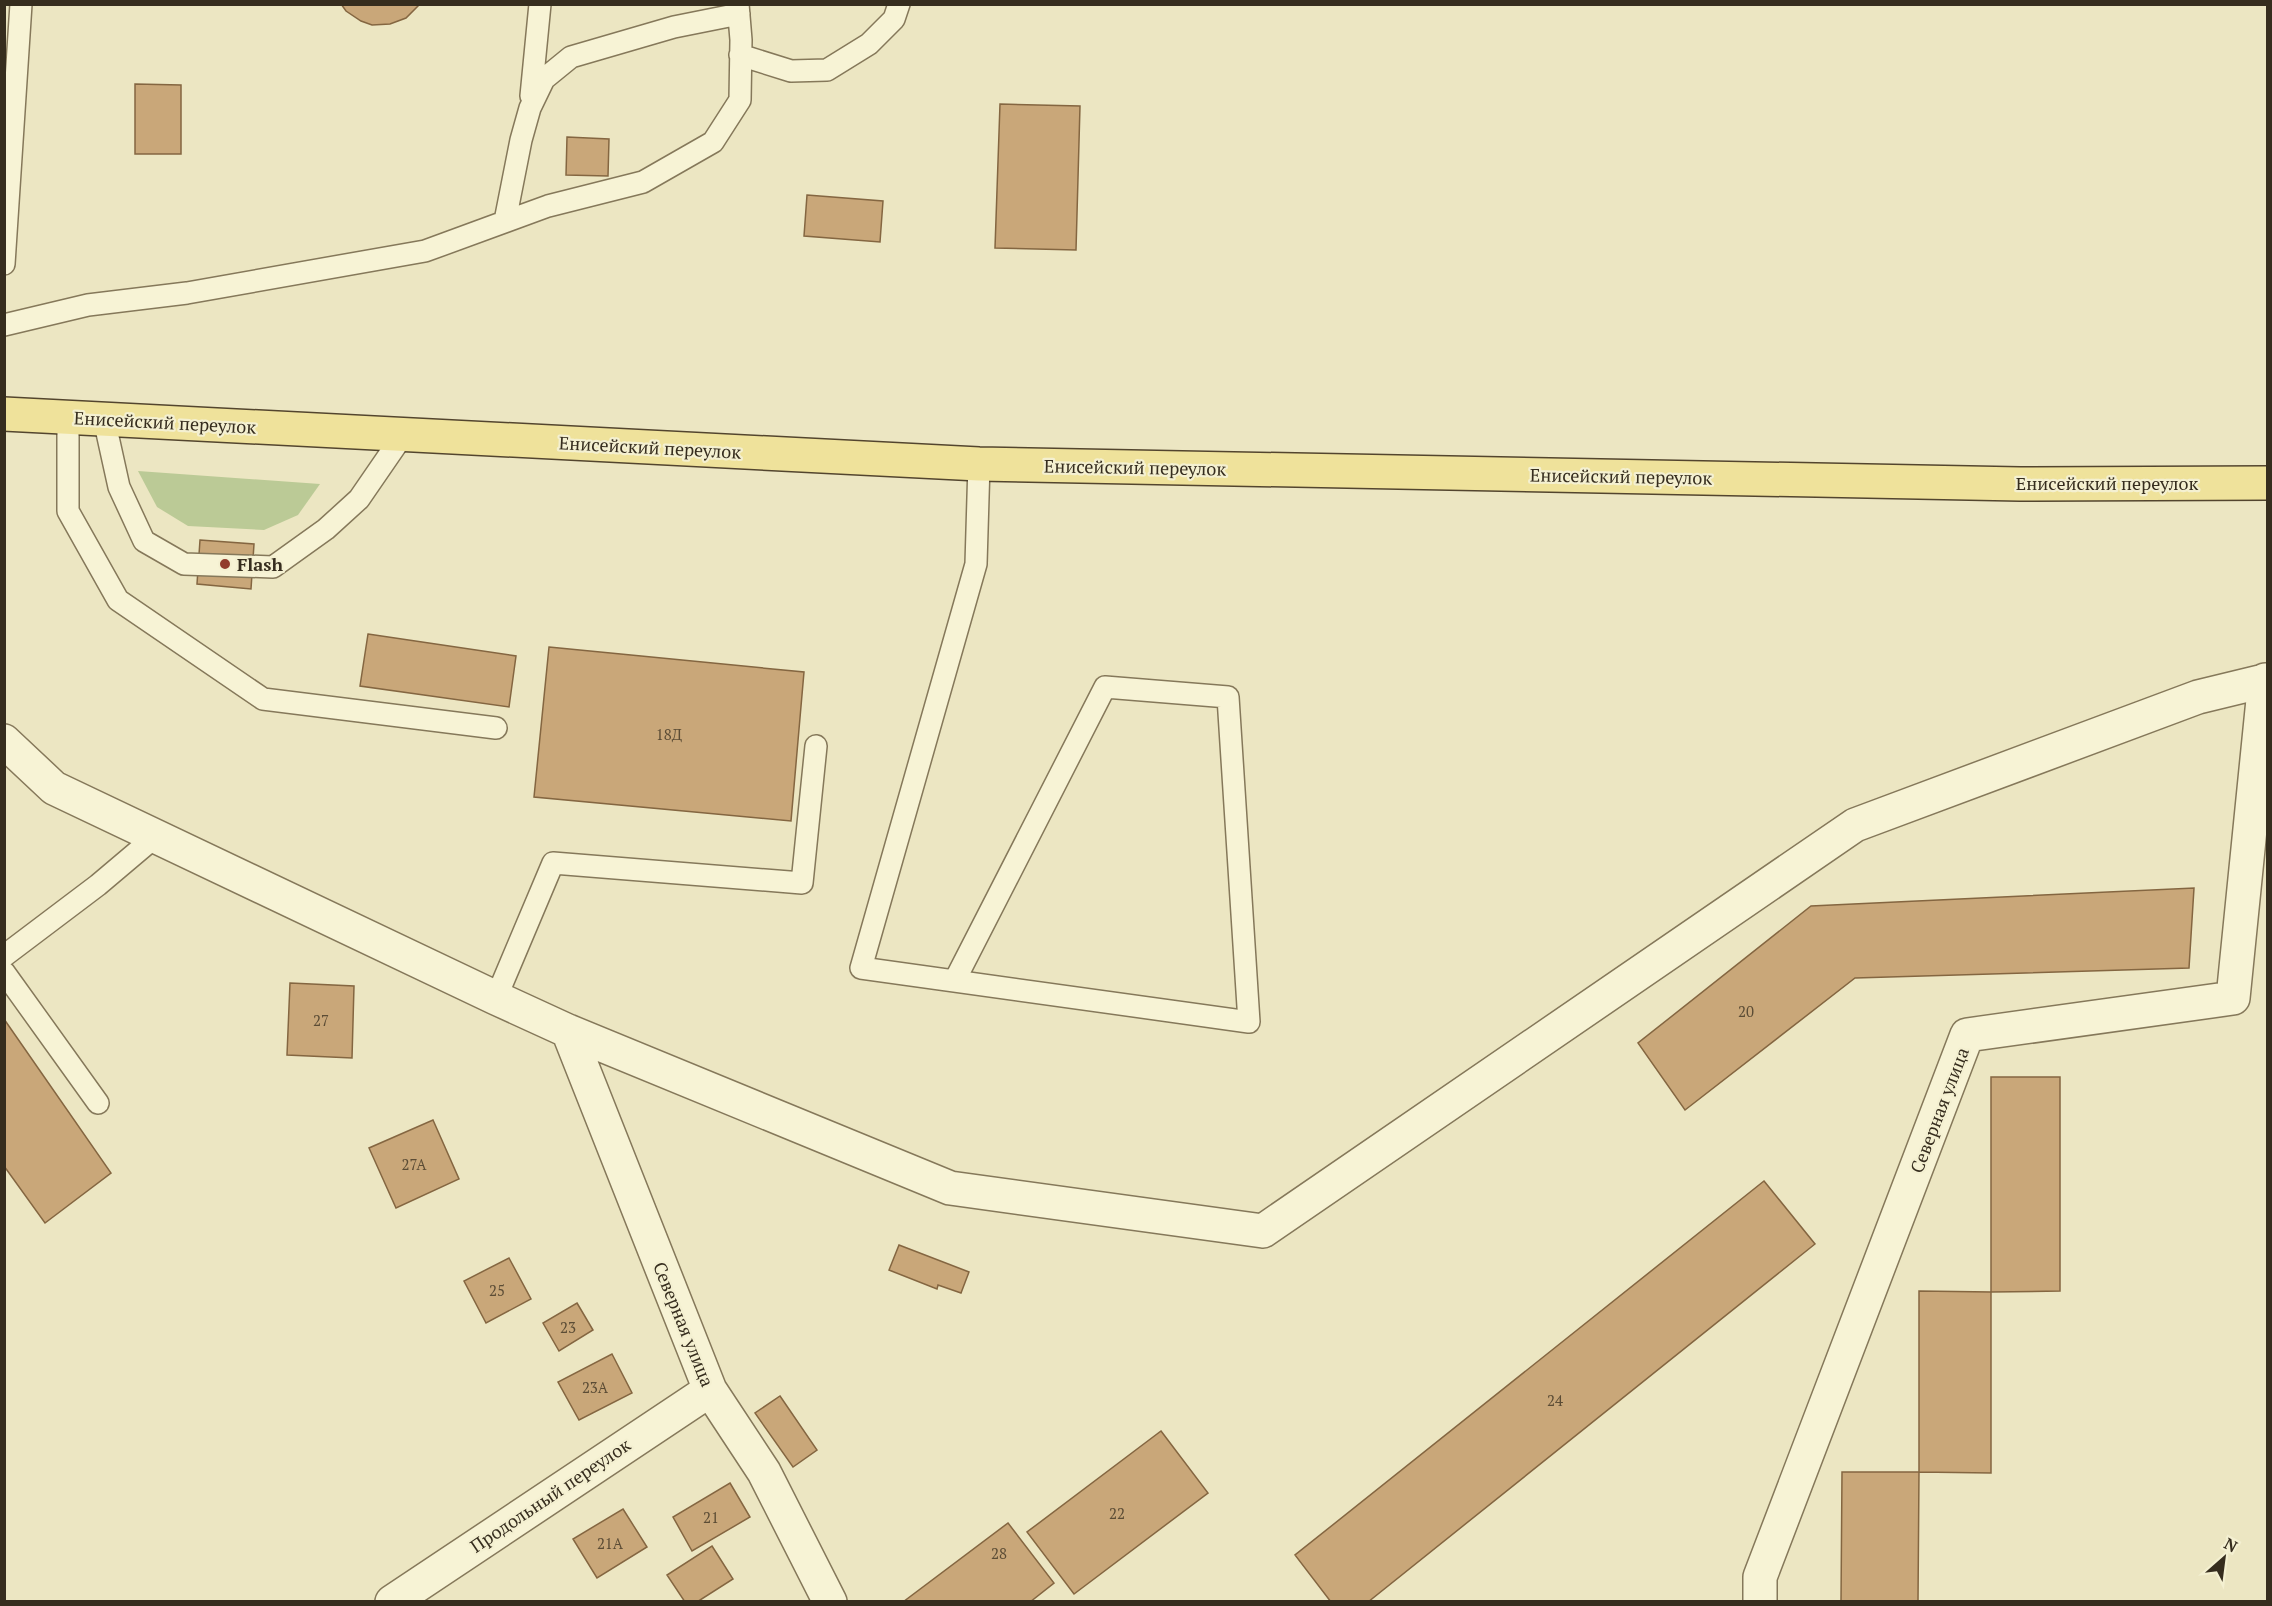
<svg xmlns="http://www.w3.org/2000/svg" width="2272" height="1606" viewBox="0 0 2272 1606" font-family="'PT Serif',serif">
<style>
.green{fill:#bbca96}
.building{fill:#c9a779;stroke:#846641;stroke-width:1.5}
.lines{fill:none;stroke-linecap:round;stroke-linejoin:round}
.service-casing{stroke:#85785a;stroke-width:24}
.minor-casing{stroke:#85785a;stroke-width:36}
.primary-casing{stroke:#53452e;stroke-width:36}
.service{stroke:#f7f3d5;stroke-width:21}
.minor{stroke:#f7f3d5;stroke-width:33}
.primary{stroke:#efe29b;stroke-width:33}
.poi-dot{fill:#923c2c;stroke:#f4f0d1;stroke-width:2}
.labels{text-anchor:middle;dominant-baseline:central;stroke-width:4.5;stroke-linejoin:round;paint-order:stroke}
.number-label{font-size:15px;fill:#5b4c35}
.street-label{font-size:18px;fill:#362d1e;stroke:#f4f0d1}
.poi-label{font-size:18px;font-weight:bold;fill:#362d1e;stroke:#f4f0d1;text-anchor:start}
</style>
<rect width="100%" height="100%" fill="#ece6c2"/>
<path class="green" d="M138,471L320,484L298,515L264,530L188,526L157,507Z"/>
<path class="building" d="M341,4H420L406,18L390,24L372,25L361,21L346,11Z
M135,84L181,85V154H135Z
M1000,104L1080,106L1076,250L995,248Z
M567,137L609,139L608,176L566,175Z
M807,195L883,201L880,242L804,236Z
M200,540L254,544L251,589L197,584Z
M368,634L516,656L509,707L360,686Z
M549,647L804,672L791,821L534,797Z
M2194,888L2189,968L1855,978L1685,1110L1638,1043L1811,906Z
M290,983L354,986L352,1058L287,1055Z
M4,1019L111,1173L45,1223L4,1166Z
M1991,1077H2060V1291L1991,1292Z
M433,1120L459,1179L396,1208L369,1148Z
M1764,1181L1815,1244L1368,1602H1331L1295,1555Z
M899,1245L969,1272L961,1293L938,1285L937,1289L889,1270Z
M509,1258L531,1299L486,1323L464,1281Z
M1919,1291L1991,1292V1473L1919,1472Z
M577,1303L593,1330L559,1351L543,1323Z
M612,1354L632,1393L579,1420L558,1382Z
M780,1396L817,1450L793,1467L755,1413Z
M1161,1431L1208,1493L1074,1594L1027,1532Z
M1842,1472H1919L1918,1602H1841Z
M730,1483L750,1517L692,1551L673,1517Z
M623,1509L647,1547L597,1578L573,1539Z
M1008,1523L1054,1583L1030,1602H903Z
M712,1546L733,1579L697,1602H685L667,1575Z"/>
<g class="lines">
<defs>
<path id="service" d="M740,55L791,71L827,70L869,44L894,19L899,4
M531,96L540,4
M505,221L521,140L530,108L544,79L571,57L674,27L739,14
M4,264L21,4
M4,325L88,305L187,293L425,251L548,206L643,182L713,142L740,100L741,40L738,4
M68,418V511L118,600L263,699L496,728
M104,419L119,487L144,541L184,564L273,567L326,529L359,499L403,435
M4,956L98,885L156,836
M4,972L98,1103
M955,980L1105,687L1228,697L1249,1022L861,968L976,564L979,464
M496,998L553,863L802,883L816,746"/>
<path id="minor" d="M4,741L54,788L496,998L568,1031L950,1188L1263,1231L1855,825L2198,697L2268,680
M568,1031L710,1390L764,1472L830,1602
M392,1602L710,1390
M1760,1602V1577L1967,1035L2233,998L2265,680"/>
<path id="primary" d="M4,414L979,464L2020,484L2268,483"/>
</defs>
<use href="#service" class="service-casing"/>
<use href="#minor" class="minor-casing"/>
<use href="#primary" class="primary-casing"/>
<use href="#service" class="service"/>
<use href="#minor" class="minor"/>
<use href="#primary" class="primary"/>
</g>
<circle class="poi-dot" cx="225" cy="564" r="6"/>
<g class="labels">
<g class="number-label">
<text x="669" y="734">18Д</text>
<text x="1746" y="1011">20</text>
<text x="321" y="1020">27</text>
<text x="414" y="1164">27А</text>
<text x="497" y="1290">25</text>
<text x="568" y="1327">23</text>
<text x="595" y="1387">23А</text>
<text x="1555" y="1400">24</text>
<text x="1117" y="1513">22</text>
<text x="711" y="1517">21</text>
<text x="610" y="1543">21А</text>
<text x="999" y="1553">28</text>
</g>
<g class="street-label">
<text transform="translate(165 422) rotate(3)">Енисейский переулок</text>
<text transform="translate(650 447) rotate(3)">Енисейский переулок</text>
<text transform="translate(1135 467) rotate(1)">Енисейский переулок</text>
<text transform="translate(1621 476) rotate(1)">Енисейский переулок</text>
<text x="2107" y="483">Енисейский переулок</text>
<text transform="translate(1939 1110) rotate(-69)">Северная улица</text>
<text transform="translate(684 1324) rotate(68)">Северная улица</text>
<text transform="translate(550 1495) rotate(-34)">Продольный переулок</text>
</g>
<g class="poi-label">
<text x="237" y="564">Flash</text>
</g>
</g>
<rect width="2272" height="1606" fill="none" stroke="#362d1e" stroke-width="12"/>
<g transform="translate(2224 1558) rotate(28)" stroke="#f4f0d1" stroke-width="4.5" paint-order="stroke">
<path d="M0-4.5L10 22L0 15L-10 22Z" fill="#362d1e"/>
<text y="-9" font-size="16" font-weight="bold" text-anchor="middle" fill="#362d1e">N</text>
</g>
</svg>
